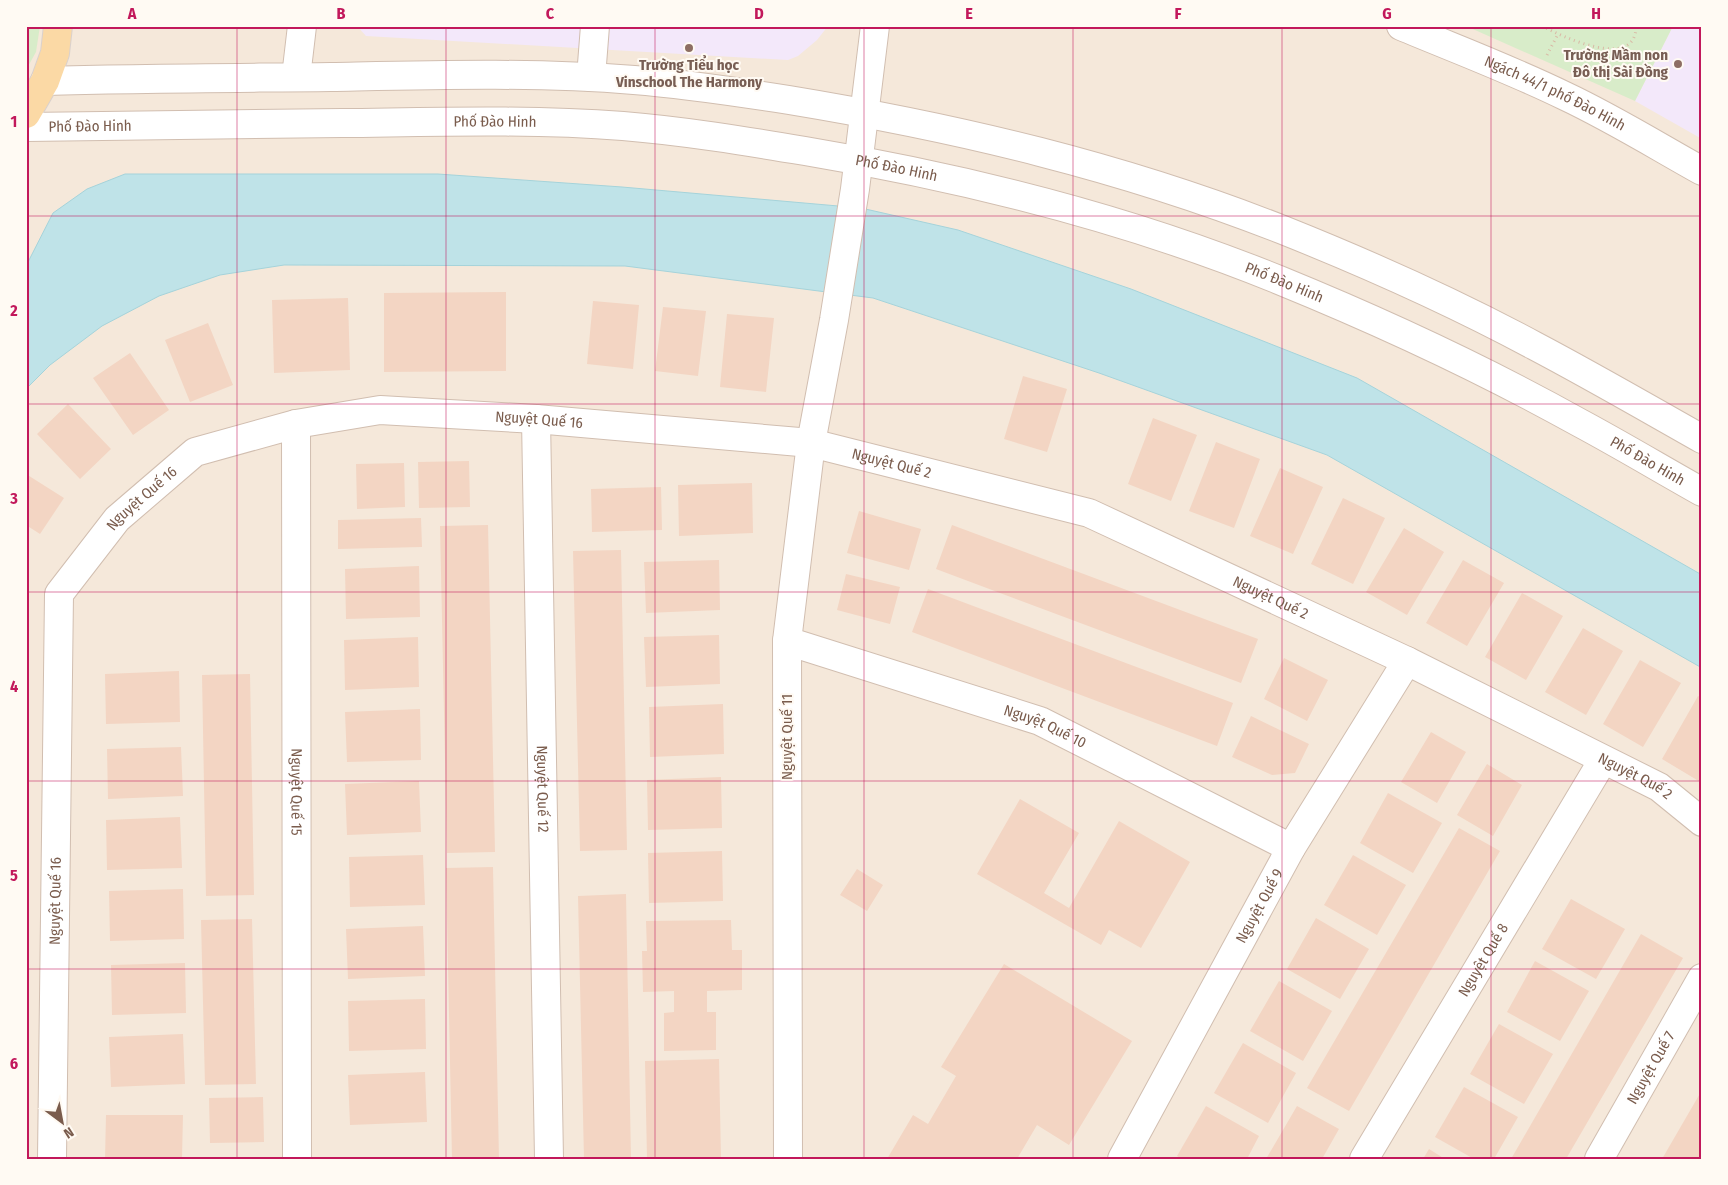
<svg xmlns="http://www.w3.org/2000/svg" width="1728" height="1185" viewBox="0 0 1728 1185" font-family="'Fira Sans Condensed',sans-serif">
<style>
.residential{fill:#f5e8da}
.education{fill:#f3e8fa}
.green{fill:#d8ecc9}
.water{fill:#bfe3e8;stroke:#a5d3da}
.building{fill:#f3d5c3}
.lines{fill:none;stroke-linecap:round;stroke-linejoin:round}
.minor-casing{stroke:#d1beb0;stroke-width:30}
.major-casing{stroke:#dad1cd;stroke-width:30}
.path{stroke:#d9b8a5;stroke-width:3;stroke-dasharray:1 4;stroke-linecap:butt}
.minor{stroke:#fff;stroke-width:28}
.major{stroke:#fbd9a5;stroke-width:28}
.grid{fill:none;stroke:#c2185b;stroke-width:1;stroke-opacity:0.55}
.education-dot{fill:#8d6e63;stroke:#fffaf3;stroke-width:2}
.labels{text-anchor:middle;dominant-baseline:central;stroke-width:4;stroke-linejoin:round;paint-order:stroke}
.education-label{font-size:15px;font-weight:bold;fill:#785e54;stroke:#fffaf3;text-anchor:end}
.street-label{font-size:15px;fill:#7a5c4d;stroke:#fffaf3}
.neatline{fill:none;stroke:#c2185b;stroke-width:2}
.grid-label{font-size:16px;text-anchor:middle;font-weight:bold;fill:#c2185b}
</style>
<rect width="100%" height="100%" fill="#fdf6ec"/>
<path class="residential" d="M26,26H1702V1159H26Z"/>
<path class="education" d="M357,26H828L817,40L798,56L788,60L366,36Z
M1673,26H1702V139L1635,101Z"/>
<path class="green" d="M26,26H40L36,52L26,70Z
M1466,26H1673L1635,101Z"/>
<path class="water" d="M125,174H438L622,187L861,208L958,230L1131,289L1357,378L1702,575V668L1327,455L1099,373L873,298L625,266L284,265L220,275L159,296L102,326L50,365L26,389V266L53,213L87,189Z"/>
<path class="building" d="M506,292V371L384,372V293Z
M348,298L350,370L274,373L272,300Z
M593,301L639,305L633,369L587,364Z
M663,307L706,311L698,376L655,371Z
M727,314L774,318L766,392L720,387Z
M208,323L233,385L190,402L165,340Z
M130,353L169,410L133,435L93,378Z
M1023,376L1067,389L1047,452L1004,439Z
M68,404L111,449L80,479L37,434Z
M1153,418L1197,435L1171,501L1128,484Z
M1216,442L1260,459L1234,528L1189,511Z
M469,461L470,507L419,508L418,462Z
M404,463L405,507L357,509L356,464Z
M1280,468L1323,487L1293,554L1250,536Z
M26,474L64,498L40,534L26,525Z
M752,483L753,533L679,536L678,485Z
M661,487L662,530L592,532L591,489Z
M1343,498L1385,518L1353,584L1311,564Z
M859,511L921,529L909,570L847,553Z
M421,518L422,547L338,549V520Z
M488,525L495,852L447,853L440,526Z
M952,525L1258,639L1241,683L936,569Z
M1404,528L1444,552L1407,615L1366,592Z
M621,550L627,850L580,851L573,551Z
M719,560L720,610L646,613L644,562Z
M1463,560L1504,583L1467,646L1426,623Z
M419,566L420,617L346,619L345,569Z
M846,574L900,587L890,624L837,610Z
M928,589L1233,703L1217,746L912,632Z
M1522,593L1563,616L1526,680L1485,657Z
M1583,628L1623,651L1586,715L1545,692Z
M719,635L720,684L646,687L644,637Z
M418,637L419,687L345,690L344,640Z
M1284,658L1328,680L1307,721L1264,699Z
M1640,660L1681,683L1643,747L1603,724Z
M179,671L180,722L106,724L105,674Z
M250,674L254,895L206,896L202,675Z
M1698,696L1702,698V783L1662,759Z
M723,704L724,754L650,757L649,707Z
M420,709L421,760L347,762L345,712Z
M1251,716L1309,744L1295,773L1272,775L1232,757Z
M1431,732L1466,752L1437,803L1401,782Z
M181,747L183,796L108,799L107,749Z
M1487,764L1522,785L1493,836L1457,815Z
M721,777L722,828L648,830L647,780Z
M419,781L421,832L347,835L345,784Z
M1388,793L1442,823L1413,873L1360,843Z
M1020,799L1079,833L1044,893L1069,908L1119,821L1190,862L1141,948L1109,930L1101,945L977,874Z
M180,817L182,868L107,870L106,820Z
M1459,828L1500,851L1349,1111L1307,1088Z
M722,851L723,901L649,903L648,853Z
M423,855L425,905L350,907L349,857Z
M1353,855L1406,885L1377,935L1324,905Z
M493,867L499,1159H452L446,868Z
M857,869L883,885L867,911L840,895Z
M183,889L184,939L110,941L109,891Z
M626,894L631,1159H584L578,896Z
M1571,899L1625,929L1596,979L1542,949Z
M1316,918L1369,949L1340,999L1287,969Z
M252,919L256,1084L205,1085L201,920Z
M731,920L732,950H742V990L707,991V1012H716V1050L664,1051V1013L674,1012V991L643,992L642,951H647L646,921Z
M423,926L425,976L348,979L346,929Z
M1641,934L1683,958L1566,1159H1511Z
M1535,961L1589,991L1560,1041L1507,1012Z
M185,963L186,1013L112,1015L111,965Z
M1004,964L1132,1041L1069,1145L1037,1125L1017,1159H887L913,1115L928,1124L956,1076L941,1067Z
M1279,981L1332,1011L1303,1061L1250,1031Z
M425,999L426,1049L349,1051L348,1001Z
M1499,1024L1553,1054L1524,1104L1470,1074Z
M183,1034L185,1084L111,1087L109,1037Z
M1243,1043L1296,1073L1268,1123L1214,1093Z
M719,1059L721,1159H647L645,1061Z
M425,1072L427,1122L350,1125L348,1075Z
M1464,1087L1518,1117L1494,1159H1474L1435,1137Z
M1702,1090V1159H1662Z
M263,1097L264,1142L210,1143L209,1098Z
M1206,1106L1259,1136L1247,1159H1182L1177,1156Z
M1297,1106L1339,1129L1322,1159H1266Z
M106,1115H183L182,1158L105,1159Z
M1429,1149L1445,1159H1423Z"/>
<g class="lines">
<defs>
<g id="minor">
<path id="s1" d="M1401,26C1456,49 1512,70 1565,96C1612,118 1657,146 1702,171"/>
<path d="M296,77L302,26"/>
<path d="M591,77L595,26"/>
<path d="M45,81C140,78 235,78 331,77C432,75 533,72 634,80C686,84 738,92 789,100C959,128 1123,167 1283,230C1368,264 1455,303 1535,346C1592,376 1647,408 1702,439"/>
<path id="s2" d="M26,127C132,126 237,124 342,123C436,122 529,119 623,126C684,131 745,141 805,151C966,178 1127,218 1279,280C1382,322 1483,369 1580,423C1621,445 1661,469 1702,492"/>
<path id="s3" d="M536,419L549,1159"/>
<path id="s4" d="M296,424L297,1159"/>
<path id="s5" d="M787,641L1040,721L1291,848"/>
<path id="s6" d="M52,1159L59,594L117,519L195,452L296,424L380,410L536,419L811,443L1089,513L1407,661L1659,787L1702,822"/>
<path d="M788,1159L787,641L811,443L834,320L855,189L875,26"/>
<path id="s7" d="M1122,1159L1291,848L1407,661"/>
<path id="s8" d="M1364,1159L1603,760"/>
<path id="s9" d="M1599,1159L1702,978"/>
</g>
<path id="major" d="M26,114L45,81L55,53L58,26"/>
</defs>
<use href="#minor" class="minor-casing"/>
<use href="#major" class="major-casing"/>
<path class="path" d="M1542,26C1561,36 1636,72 1636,26
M1547,55L1558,34"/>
<use href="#minor" class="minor"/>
<use href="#major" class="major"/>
</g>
<path class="grid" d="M237,26V1159M446,26V1159M655,26V1159M864,26V1159M1073,26V1159M1282,26V1159M1491,26V1159M26,216H1702M26,404H1702M26,592H1702M26,781H1702M26,969H1702"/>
<g class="education-dot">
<circle cx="689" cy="48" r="5"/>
<circle cx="1678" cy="64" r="5"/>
</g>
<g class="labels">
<g class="education-label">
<text x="1668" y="55">Trường Mầm non<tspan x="1668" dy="17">Đô thị Sài Đồng</tspan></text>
<text x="689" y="65" text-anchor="middle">Trường Tiểu học<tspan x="689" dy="17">Vinschool The Harmony</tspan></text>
</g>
<g class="street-label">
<text stroke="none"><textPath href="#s1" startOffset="168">Ngách 44/1 phố Đào Hinh</textPath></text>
<text stroke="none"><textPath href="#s2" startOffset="469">Phố Đào Hinh</textPath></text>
<text stroke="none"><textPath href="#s2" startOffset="64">Phố Đào Hinh</textPath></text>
<text stroke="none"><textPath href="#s2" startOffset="874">Phố Đào Hinh</textPath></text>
<text stroke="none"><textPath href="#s2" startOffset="1279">Phố Đào Hinh</textPath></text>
<text stroke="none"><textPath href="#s6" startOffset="1112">Nguyệt Quế 16</textPath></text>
<text stroke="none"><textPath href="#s2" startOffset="1684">Phố Đào Hinh</textPath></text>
<text stroke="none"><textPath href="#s6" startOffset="1468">Nguyệt Quế 2</textPath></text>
<text stroke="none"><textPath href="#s6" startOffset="692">Nguyệt Quế 16</textPath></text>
<text stroke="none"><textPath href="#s6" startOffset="1872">Nguyệt Quế 2</textPath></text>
<text stroke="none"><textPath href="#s5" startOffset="272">Nguyệt Quế 10</textPath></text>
<text transform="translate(787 737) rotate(-90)">Nguyệt Quế 11</text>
<text stroke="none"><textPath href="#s6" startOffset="2278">Nguyệt Quế 2</textPath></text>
<text stroke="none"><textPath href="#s3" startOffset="370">Nguyệt Quế 12</textPath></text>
<text stroke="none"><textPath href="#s4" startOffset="368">Nguyệt Quế 15</textPath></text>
<text stroke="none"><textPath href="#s6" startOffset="258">Nguyệt Quế 16</textPath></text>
<text stroke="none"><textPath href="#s7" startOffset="288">Nguyệt Quế 9</textPath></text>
<text stroke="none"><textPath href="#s8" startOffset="232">Nguyệt Quế 8</textPath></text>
<text stroke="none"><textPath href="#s9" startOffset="105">Nguyệt Quế 7</textPath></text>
</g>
</g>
<rect width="1728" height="1185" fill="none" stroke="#fffaf3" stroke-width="55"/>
<g transform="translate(62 1122) rotate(148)" stroke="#fffaf3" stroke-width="4" paint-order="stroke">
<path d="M0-4L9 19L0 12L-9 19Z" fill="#7a5c4d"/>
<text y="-8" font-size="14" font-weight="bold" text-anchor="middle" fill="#7a5c4d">N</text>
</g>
<rect x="28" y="28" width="1672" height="1130" class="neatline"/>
<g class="grid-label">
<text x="132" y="19">A</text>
<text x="341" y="19">B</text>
<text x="550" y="19">C</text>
<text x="759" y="19">D</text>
<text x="969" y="19">E</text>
<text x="1178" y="19">F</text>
<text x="1387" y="19">G</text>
<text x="1596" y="19">H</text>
<text x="14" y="127">1</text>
<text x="14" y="316">2</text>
<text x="14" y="504">3</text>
<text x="14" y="692">4</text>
<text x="14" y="881">5</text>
<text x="14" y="1069">6</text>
</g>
</svg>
